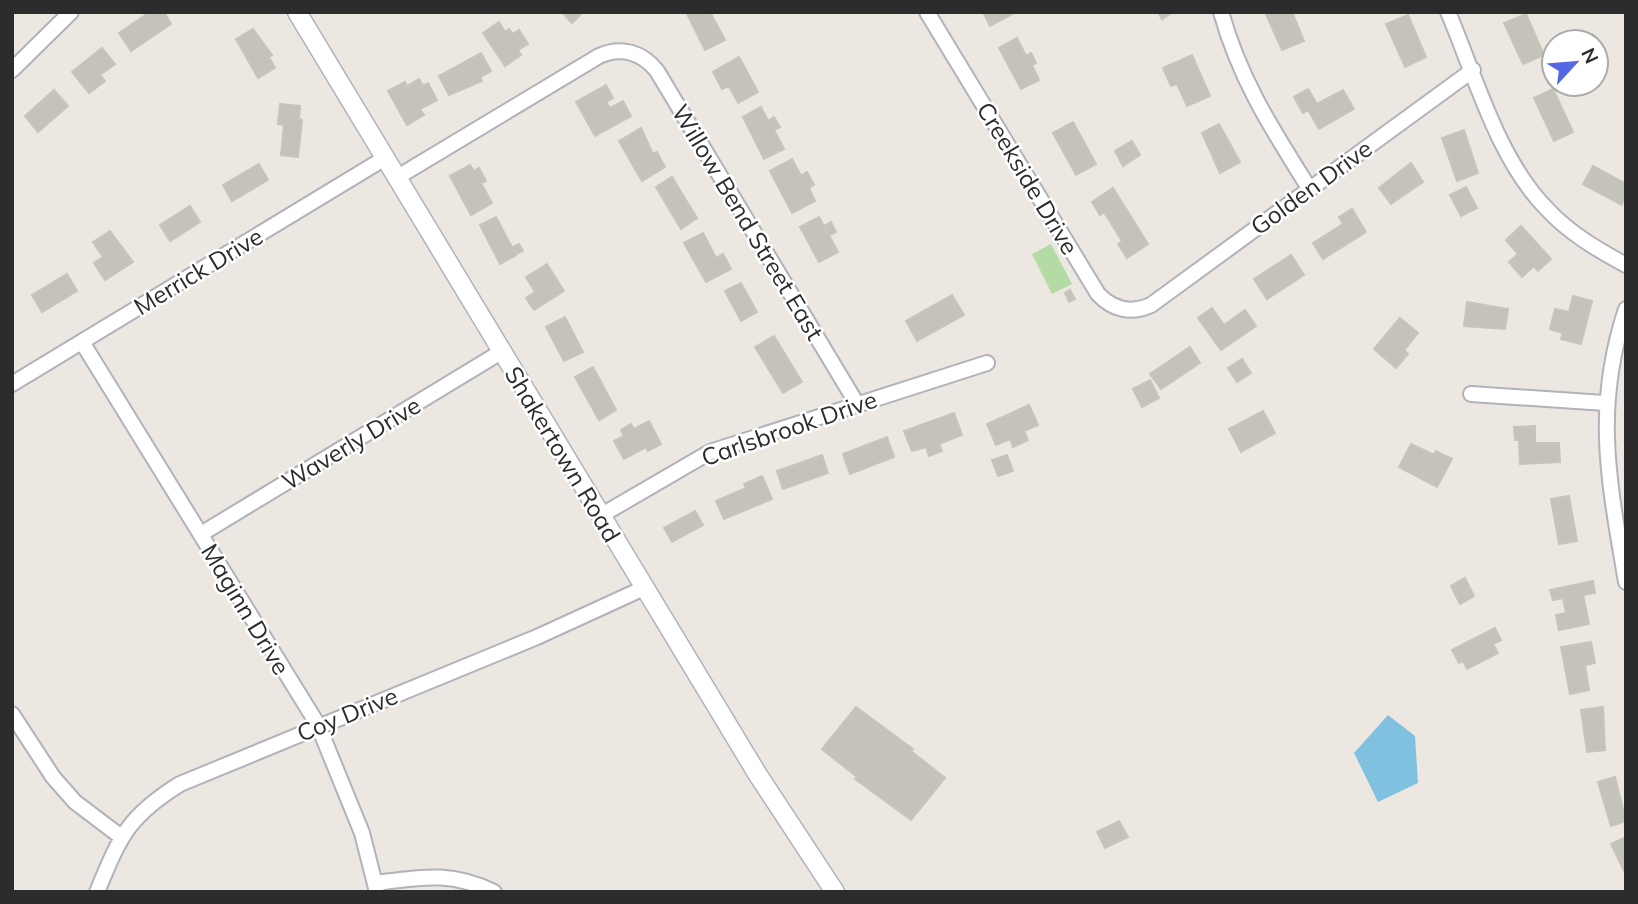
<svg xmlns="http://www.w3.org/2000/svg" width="1638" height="904" viewBox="0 0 1638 904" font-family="Mulish,sans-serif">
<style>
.green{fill:#b4dba4}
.water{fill:#81c1e0}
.building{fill:#c5c2bc;stroke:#c7c4ba;stroke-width:2}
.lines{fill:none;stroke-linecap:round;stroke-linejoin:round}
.minor-casing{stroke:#b1b2bb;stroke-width:18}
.tertiary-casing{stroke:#b1b2bb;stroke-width:21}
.minor{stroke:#fff;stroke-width:14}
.tertiary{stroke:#fff;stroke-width:18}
.labels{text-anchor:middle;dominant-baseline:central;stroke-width:5;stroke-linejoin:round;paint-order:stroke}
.street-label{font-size:24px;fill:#2c2c2c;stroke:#fff}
</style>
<rect width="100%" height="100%" fill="#ece8e1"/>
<path class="green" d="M1051,244L1072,284L1052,294L1032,254Z"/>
<path class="water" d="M1388,715L1415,736L1418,783L1378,802L1354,753Z"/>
<path class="building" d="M150,12H164L171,24L131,51L119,33Z
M562,12H583L572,23Z
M691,12H710L725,40L705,50L687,14Z
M983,12H1016L990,26Z
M1158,12H1173L1162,19Z
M1265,12H1292L1304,41L1282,50Z
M1526,14L1544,55L1523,64L1504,23Z
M1408,15L1426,57L1405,67L1386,24Z
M499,22L505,32L509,29L513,34L519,30L528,44L518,50L521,55L505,66L483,33Z
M253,29L272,55L269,57L275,68L258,78L236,39Z
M1017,38L1026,56L1031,53L1036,63L1032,65L1039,80L1021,89L999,48Z
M102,48L115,64L100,75L105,81L89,93L72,72Z
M481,53L491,71L480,77L482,81L449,95L439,76Z
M1192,55L1210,96L1187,106L1177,84L1171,86L1163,68Z
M739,57L758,92L738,103L729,86L722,89L713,72Z
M419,79L423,86L411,92L407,86Z
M405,82L410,93L428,83L437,100L420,109L424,115L407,125L388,91Z
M606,85L613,98L606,102L610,108L623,101L631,116L595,136L576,102Z
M1308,89L1317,104L1343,90L1354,109L1319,129L1308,110L1303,113L1294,97Z
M1553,89L1573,132L1554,141L1534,98Z
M54,90L68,106L38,132L25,116Z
M280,104L300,106L299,119L302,120L298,157L281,155L284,125L278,124Z
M761,107L768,121L774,117L780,127L774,130L784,149L764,159L743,117Z
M1073,122L1096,164L1076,175L1053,133Z
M1219,124L1240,162L1220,173L1202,133Z
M641,128L653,154L657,152L665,167L642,181L619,141Z
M1464,130L1478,173L1457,181L1442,138Z
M1132,141L1140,155L1123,166L1115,151Z
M792,159L801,176L807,172L814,185L809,188L815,201L792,213L770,171Z
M1411,163L1423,182L1391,204L1379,188Z
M259,164L268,180L232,201L223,185Z
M470,165L474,171L479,168L486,181L481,183L492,203L471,215L450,176Z
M1593,166L1626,184L1622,205L1583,184Z
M672,177L697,218L681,229L656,187Z
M1466,187L1477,208L1461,216L1450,195Z
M1113,188L1148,244L1127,258L1118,244L1122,241L1104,212L1100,215L1092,202Z
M190,206L200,222L170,241L160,225Z
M1352,209L1366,232L1323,259L1313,243L1343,224L1339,217Z
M496,217L516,255L500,264L480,225Z
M819,217L838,252L819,262L800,227Z
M831,222L836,232L830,235L824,226Z
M1521,226L1551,259L1538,271L1534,266L1522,277L1509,262L1518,254L1506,240Z
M110,231L133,262L105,280L94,263L103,257L93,242Z
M703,233L716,258L723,254L731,269L706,282L684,243Z
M519,244L523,251L516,254L513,247Z
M1291,255L1304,275L1267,299L1254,279Z
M547,264L564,291L534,310L526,298L535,292L526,277Z
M67,274L77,291L42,312L32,295Z
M741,283L757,312L741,321L725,291Z
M1070,290L1075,299L1069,302L1065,293Z
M952,295L964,315L917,341L906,321Z
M1573,296L1592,301L1581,344L1561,339L1563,333L1550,329L1555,309L1569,312Z
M1467,302L1508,309L1505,329L1464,326Z
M1212,308L1224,325L1245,310L1256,326L1221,350L1198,318Z
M565,317L583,352L564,361L546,327Z
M1400,318L1418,333L1404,350L1408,354L1396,368L1374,349Z
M774,336L802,382L783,393L755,347Z
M1190,347L1200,363L1161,389L1150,374Z
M1242,359L1251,373L1237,382L1228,368Z
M593,367L616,410L599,420L575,377Z
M1150,380L1159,398L1142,407L1133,389Z
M1029,405L1038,425L1024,431L1028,440L1013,447L1010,439L996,445L987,424Z
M1263,411L1275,433L1241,452L1229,429Z
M954,413L962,435L939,444L942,451L929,456L926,447L912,451L904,431Z
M649,421L661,444L648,451L646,447L624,459L614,441L624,436L621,430L631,424L634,429Z
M1535,426V443H1559L1560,462L1520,464L1519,440H1515L1514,427Z
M887,437L894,457L850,474L843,454Z
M1411,444L1434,455L1436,451L1452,459L1437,487L1399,467Z
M822,455L828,473L783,489L777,471Z
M1007,455L1013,471L998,476L992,460Z
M762,476L772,499L724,519L716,501L746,488L744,484Z
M1569,496L1577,541L1559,544L1551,499Z
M695,511L703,525L672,542L664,528Z
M1465,578L1474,596L1460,604L1451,586Z
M1593,581L1595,593L1583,595L1589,624L1559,630L1556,615L1566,613L1563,598L1553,600L1550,590Z
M1495,628L1501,640L1493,644L1498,653L1467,669L1463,661L1459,663L1452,650Z
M1591,642L1595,663L1585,665L1589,690L1570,694L1561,647Z
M856,707L913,749L911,751L945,778L911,820L855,779L857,777L822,749Z
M1603,707L1605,750L1587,752L1581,710Z
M1615,777L1626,821L1611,826L1598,782Z
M1119,821L1128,837L1105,848L1097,832Z
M1626,837V875L1611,844Z"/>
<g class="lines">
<defs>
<path id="minor" d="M927,12L1098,294C1113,310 1131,314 1151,305L1473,70
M1221,12C1240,80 1272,129 1309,188
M1448,12C1475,75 1498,160 1547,209C1569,233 1598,250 1626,265
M12,70L71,12
M396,178L599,56C621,46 642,52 657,71L857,404
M1626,309C1593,409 1609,482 1626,582
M82,342L318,725L362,833L377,892
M12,384L385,158
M1471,394L1605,403
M600,516L710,452L987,363
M201,534L501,352
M12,714L53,777L75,802L120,836
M376,883C423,877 450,871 494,892
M97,892C120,837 127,817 180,784L537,637L644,588"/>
<path id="tertiary" d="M297,12L758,775L835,892"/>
</defs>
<use href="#minor" class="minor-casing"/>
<use href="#tertiary" class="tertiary-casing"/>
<use href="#minor" class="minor"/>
<use href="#tertiary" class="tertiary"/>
</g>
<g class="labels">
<g class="street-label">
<text transform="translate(1028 178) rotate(59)">Creekside Drive</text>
<text transform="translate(1311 187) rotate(-36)">Golden Drive</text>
<text transform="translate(748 222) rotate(59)">Willow Bend Street East</text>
<text transform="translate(198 271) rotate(-31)">Merrick Drive</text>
<text transform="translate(789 428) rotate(-19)">Carlsbrook Drive</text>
<text transform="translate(351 443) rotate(-31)">Waverly Drive</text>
<text transform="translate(563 454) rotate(59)">Shakertown Road</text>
<text transform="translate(246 609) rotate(59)">Maginn Drive</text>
<text transform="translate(347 714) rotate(-22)">Coy Drive</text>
</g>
</g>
<rect width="1638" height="904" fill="none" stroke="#2c2c2c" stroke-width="28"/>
<g transform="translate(1575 63) rotate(64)"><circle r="33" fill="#ffffff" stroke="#ababab" stroke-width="2"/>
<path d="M0-5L12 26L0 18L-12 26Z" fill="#5667e4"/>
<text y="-10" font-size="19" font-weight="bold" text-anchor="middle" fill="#2c2c2c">N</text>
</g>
</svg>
